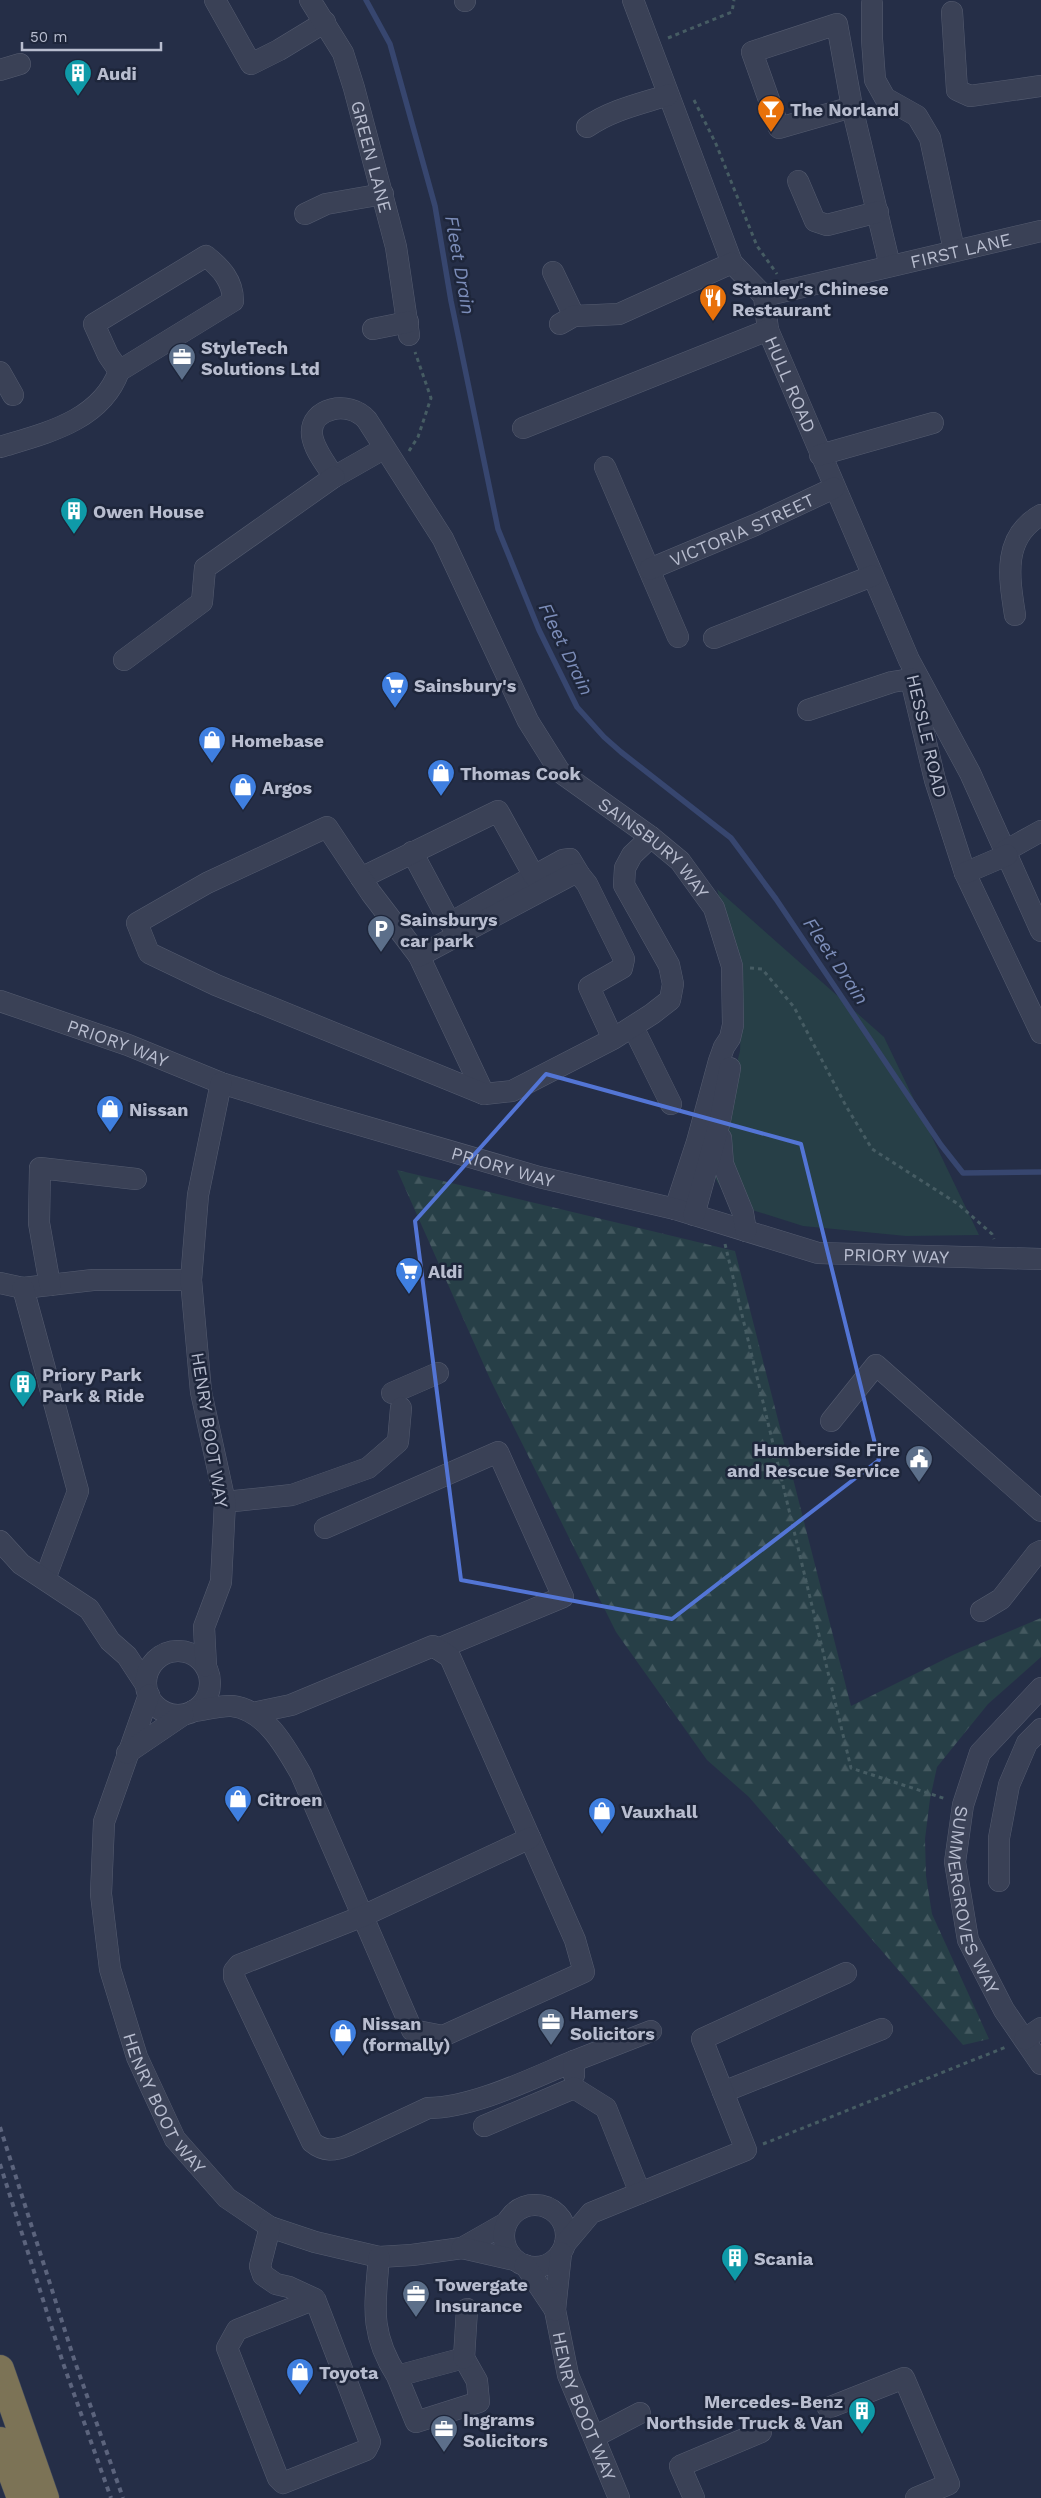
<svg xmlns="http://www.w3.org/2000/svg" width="1041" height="2498" viewBox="0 0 1041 2498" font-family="'Work Sans',sans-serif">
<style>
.green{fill:#273f47}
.forest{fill:url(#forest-firs)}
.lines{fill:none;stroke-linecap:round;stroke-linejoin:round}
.stream{stroke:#37466f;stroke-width:5.5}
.minor-casing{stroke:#555c70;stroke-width:22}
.highway-casing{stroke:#41495d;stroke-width:29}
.path{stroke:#465c63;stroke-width:3;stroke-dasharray:4 4;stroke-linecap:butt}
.minor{stroke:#3a4156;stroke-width:21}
.highway{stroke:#7c7356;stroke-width:28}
.rail{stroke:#5c647d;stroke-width:4;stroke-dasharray:5 5;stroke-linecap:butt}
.marked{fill:none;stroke:#5375d5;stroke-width:4;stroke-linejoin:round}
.labels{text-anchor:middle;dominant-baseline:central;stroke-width:5;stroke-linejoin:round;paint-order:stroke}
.poi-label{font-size:18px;font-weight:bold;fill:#b8bdcf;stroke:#1e263b;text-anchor:start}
.street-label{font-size:18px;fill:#b8bdcf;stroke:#1e263b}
.water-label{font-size:19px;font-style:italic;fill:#7c8db9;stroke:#1e263b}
</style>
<defs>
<pattern id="forest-firs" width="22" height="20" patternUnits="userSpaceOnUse" patternTransform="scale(1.25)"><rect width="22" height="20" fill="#273f47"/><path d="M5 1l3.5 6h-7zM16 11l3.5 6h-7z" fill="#445960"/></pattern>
</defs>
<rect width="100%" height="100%" fill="#252e47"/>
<path class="green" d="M717,889L884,1037L979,1235L906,1236L803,1226L730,1203L709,1168L740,1051L742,986Z"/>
<path class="forest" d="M397,1170L735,1251L851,1706L955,1654L1041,1618V1657L988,1704L937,1767L930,1799L925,1839L926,1876L932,1914L989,2039L963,2045L749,1797L707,1760L616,1632L491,1381Z"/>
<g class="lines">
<path class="stream" d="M366,0L390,44L435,206L451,301L498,529L539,630L577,707L604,737L621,752L731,838L776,899L941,1145L963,1173L1041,1172"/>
<defs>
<g id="minor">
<path d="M215,0L251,64L279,50L325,22"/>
<path id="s1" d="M310,0L343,53L354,88L396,247L409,335"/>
<path d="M465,0V1"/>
<path id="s2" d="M633,0L732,263L764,296L768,330L909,660L970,773L1041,931"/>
<path d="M872,4V39L875,80L885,98L917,116L930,138L954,250"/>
<path d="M952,12L957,90L970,96L1041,86"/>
<path d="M0,70L20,64"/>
<path d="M852,107L779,128L752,52L837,24L852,107L890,266"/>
<path d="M587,127C611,110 640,104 668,95"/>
<path d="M798,181L815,221L827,225L878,212"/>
<path d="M305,214L326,204L383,194"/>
<path d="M553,272L574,316"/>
<path id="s3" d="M764,296L1041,231"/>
<path d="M560,324L574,316L619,314L732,263"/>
<path d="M373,329L408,322"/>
<path d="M0,372L13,395"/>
<path d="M523,428L768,330"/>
<path d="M0,447C46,433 101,421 119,371L233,301C233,281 221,268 206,256L94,324L108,355L119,371"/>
<path id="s4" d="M385,448L334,477C326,464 314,450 312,435C309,408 349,399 367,420L443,539L528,721L560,772L651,837L680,861L714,908L732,966L733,1025L730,1038L724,1047L719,1061L697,1142L675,1209"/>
<path d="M820,455L933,423"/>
<path d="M605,467L678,637"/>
<path id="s5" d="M650,569L755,525L834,488"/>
<path d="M1015,615C1009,577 1002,537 1041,515"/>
<path d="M714,638L872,576"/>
<path d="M124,660L202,602L205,568L334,477"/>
<path d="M911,680L935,780L965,873L1041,1033"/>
<path d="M808,710L892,682L911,679"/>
<path d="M1005,851L1041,831"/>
<path d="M412,852L450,923L534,876"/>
<path d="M965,873L1007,855"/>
<path d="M361,878L498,811L534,876L563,860L570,859L579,874"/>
<path d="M419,956L484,1094"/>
<path id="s6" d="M0,1001L128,1045L221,1083L312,1111L539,1177L675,1209L818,1253L1041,1259"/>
<path d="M633,1027L671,1104"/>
<path d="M613,1039L589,987L622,968L624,959L587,884L579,874L571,875L419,956L371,893L327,827L207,883L137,923L149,953L216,985L484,1094L512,1091L613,1039L652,1014L670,1000L673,984L669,965L624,885L625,868L632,855L651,837"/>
<path d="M721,1138L723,1164L743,1213L746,1231"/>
<path d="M694,1215L720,1121L730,1068"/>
<path d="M0,1283L23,1288L93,1280H191"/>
<path d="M50,1285L39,1223L40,1168L136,1179"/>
<path d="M23,1288L78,1491L45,1579"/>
<path d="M392,1393L438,1373"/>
<path d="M831,1421L876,1365L1041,1511"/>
<path d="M225,1502L292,1495L368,1468L398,1442L401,1408"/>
<path d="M325,1528L498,1452L563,1597L438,1649"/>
<path d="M0,1541L21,1564L89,1609L110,1641L127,1656L146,1685"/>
<path d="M981,1611L1001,1599L1037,1553L1041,1551"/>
<circle cx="178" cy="1683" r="32"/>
<path d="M206,1666L204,1627L221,1582L225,1502L201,1392L191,1280L198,1195L221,1083"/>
<path id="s7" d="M1041,1688L980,1753L963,1805L955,1862L968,1940L1004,2010L1041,2064"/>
<path id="s8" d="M149,1695L104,1822L101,1894L110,1969L137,2057L175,2139L227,2198L270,2227L315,2242L379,2257L412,2255L462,2248L506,2223"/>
<path d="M193,1711C205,1710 220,1705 232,1706C266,1710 286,1748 301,1774L412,2030L443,2036L584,1972L575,1940L450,1657L433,1646L291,1705L253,1713"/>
<path d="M127,1753L183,1715"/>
<path d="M530,1838L363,1916L239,1965L234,1971V1977L312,2142C324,2152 334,2151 349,2145L428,2108C473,2108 533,2078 574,2061"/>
<path d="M999,1881V1838L1009,1785L1027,1743L1041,1729"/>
<path d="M1025,2039L1041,2028"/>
<path d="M574,2075V2061L651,2031"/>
<path d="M723,2092L882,2029"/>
<path d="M484,2126L574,2088L606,2108L640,2193"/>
<circle cx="535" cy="2236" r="31"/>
<path d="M270,2227L260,2266L263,2275L276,2284L289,2287L315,2299L370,2442L366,2450L283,2483L278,2478L227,2348L237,2330L315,2299"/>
<path d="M565,2244L591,2213L746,2150L702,2039L846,1973"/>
<path d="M462,2248L515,2260"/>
<path id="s9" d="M561,2253L555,2310L568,2375L619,2498"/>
<path d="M379,2257C375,2305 369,2333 397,2376L464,2358L477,2381L479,2402L416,2422L397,2376"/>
<path d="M525,2265L555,2310"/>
<path d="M464,2358L467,2309"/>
<path d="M828,2408L904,2378L949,2484L916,2498"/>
<path d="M594,2437L640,2413"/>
<path d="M694,2498L680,2466L761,2432"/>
</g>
<path id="highway" d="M0,2369L45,2498
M0,2441L21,2498"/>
</defs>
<use href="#minor" class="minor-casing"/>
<use href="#highway" class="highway-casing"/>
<path class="path" d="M668,38L732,12L734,0
M694,100L716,144L757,246L777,274
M409,451L418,437L431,398L415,352
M750,968L762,969L794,1007L846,1106L872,1149L958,1204L992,1234L994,1239
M725,1244L851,1768L946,1799
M763,2144L1006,2047"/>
<use href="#minor" class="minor"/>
<use href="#highway" class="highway"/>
<path class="rail" d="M0,2127L74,2359L123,2498
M0,2164L63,2363L111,2498"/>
</g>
<path class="marked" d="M546,1074L801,1144L879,1460L672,1619L461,1580L415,1221Z"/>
<defs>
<symbol id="building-pin" viewBox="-11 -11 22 30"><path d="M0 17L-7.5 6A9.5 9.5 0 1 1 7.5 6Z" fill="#0f9aa8" stroke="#1e263b"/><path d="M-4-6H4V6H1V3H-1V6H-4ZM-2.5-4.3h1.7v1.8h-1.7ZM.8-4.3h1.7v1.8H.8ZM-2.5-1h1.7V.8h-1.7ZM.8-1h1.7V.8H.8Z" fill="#fff"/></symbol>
<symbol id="bar-pin" viewBox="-11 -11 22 30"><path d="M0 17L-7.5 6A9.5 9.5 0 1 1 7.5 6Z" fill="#e8710a" stroke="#1e263b"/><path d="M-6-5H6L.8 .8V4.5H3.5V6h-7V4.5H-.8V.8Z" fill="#fff"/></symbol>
<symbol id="restaurant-pin" viewBox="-11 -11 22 30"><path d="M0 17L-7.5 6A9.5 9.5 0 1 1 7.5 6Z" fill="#e8710a" stroke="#1e263b"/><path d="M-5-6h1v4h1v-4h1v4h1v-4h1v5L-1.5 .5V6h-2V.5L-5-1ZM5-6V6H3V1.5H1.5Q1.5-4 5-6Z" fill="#fff"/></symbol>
<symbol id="office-pin" viewBox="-11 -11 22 30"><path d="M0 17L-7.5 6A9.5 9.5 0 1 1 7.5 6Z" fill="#5c6f8a" stroke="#1e263b"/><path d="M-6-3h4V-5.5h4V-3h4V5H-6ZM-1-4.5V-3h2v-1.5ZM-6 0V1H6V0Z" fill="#fff"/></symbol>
<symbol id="supermarket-pin" viewBox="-11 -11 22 30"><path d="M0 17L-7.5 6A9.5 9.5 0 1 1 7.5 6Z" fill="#3f7fe0" stroke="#1e263b"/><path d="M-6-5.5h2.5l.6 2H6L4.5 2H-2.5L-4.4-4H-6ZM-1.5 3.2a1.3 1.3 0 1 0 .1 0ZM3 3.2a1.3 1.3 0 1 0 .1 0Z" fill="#fff"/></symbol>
<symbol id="shop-pin" viewBox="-11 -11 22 30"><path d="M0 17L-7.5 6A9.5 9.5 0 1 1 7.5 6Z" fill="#3f7fe0" stroke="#1e263b"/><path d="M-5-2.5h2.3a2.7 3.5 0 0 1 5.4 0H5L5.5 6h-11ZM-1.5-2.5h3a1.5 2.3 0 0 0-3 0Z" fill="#fff"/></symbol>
<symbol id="parking-pin" viewBox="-11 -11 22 30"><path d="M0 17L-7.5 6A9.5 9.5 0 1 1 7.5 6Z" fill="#5c6f8a" stroke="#1e263b"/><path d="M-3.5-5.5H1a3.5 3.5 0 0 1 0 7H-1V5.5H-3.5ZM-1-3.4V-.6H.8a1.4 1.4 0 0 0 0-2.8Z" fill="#fff"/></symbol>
<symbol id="civic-pin" viewBox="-11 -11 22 30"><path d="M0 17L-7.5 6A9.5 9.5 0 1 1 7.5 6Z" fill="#5c6f8a" stroke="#1e263b"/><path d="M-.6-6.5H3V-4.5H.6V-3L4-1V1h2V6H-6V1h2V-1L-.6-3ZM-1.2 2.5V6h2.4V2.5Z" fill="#fff"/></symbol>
</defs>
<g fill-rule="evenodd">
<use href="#building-pin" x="62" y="57" width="32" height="43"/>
<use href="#bar-pin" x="755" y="93" width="32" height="43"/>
<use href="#restaurant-pin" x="697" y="282" width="32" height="43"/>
<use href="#office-pin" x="166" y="341" width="32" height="43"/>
<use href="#building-pin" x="58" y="495" width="32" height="43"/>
<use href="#supermarket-pin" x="379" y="669" width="32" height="43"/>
<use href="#shop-pin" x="196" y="724" width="32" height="43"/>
<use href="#shop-pin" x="425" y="757" width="32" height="43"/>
<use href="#shop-pin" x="227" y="771" width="32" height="43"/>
<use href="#parking-pin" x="365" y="913" width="32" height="43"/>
<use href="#shop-pin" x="94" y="1093" width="32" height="43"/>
<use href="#supermarket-pin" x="393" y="1255" width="32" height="43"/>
<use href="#building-pin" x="7" y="1368" width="32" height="43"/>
<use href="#civic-pin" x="903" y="1443" width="32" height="43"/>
<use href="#shop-pin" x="222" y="1783" width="32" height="43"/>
<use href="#shop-pin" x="586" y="1795" width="32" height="43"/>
<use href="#office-pin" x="535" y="2006" width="32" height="43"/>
<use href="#shop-pin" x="327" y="2017" width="32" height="43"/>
<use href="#building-pin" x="719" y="2242" width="32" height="43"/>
<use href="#office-pin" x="400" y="2278" width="32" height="43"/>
<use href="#shop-pin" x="284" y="2356" width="32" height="43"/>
<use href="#building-pin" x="846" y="2395" width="32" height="43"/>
<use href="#office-pin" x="428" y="2413" width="32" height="43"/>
</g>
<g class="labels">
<g class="poi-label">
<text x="97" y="73">Audi</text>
<text x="790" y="109">The Norland</text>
<text x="732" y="288">Stanley's Chinese<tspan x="732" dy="21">Restaurant</tspan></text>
<text x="201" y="347">StyleTech<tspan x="201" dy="21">Solutions Ltd</tspan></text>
<text x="93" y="511">Owen House</text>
<text x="414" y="685">Sainsbury's</text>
<text x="231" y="740">Homebase</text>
<text x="460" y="773">Thomas Cook</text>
<text x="262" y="787">Argos</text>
<text x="400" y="919">Sainsburys<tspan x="400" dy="21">car park</tspan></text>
<text x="129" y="1109">Nissan</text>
<text x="428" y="1271">Aldi</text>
<text x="42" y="1374">Priory Park<tspan x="42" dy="21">Park &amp; Ride</tspan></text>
<text x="900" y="1449" text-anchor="end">Humberside Fire<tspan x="900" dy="21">and Rescue Service</tspan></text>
<text x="257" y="1799">Citroen</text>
<text x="621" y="1811">Vauxhall</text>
<text x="570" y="2012">Hamers<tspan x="570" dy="21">Solicitors</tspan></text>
<text x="362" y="2023">Nissan<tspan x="362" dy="21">(formally)</tspan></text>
<text x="754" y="2258">Scania</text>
<text x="435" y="2284">Towergate<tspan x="435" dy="21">Insurance</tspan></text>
<text x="319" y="2372">Toyota</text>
<text x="843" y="2401" text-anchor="end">Mercedes-Benz<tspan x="843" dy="21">Northside Truck &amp; Van</tspan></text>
<text x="463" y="2419">Ingrams<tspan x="463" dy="21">Solicitors</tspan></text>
</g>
<g class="street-label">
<text stroke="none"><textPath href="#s1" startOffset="170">GREEN LANE</textPath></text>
<text stroke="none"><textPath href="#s3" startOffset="202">FIRST LANE</textPath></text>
<text stroke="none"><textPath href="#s2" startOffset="420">HULL ROAD</textPath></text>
<text stroke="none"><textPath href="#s5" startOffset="100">VICTORIA STREET</textPath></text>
<text transform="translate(927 736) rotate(77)">HESSLE ROAD</text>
<text stroke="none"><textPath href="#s4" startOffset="704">SAINSBURY WAY</textPath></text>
<text stroke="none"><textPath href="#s6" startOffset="125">PRIORY WAY</textPath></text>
<text stroke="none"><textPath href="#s6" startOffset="530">PRIORY WAY</textPath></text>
<text stroke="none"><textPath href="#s6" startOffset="935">PRIORY WAY</textPath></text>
<text transform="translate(210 1430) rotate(81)">HENRY BOOT WAY</text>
<text stroke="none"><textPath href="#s7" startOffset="242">SUMMERGROVES WAY</textPath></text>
<text stroke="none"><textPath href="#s8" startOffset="428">HENRY BOOT WAY</textPath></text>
<text stroke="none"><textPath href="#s9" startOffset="158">HENRY BOOT WAY</textPath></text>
</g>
<g class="water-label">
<text transform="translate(460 265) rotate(80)">Fleet Drain</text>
<text transform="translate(566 649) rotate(64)">Fleet Drain</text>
<text transform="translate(836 961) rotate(56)">Fleet Drain</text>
</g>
</g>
<path d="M22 42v8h139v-8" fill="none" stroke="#b8bdcf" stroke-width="2.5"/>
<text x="30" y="42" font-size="15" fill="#b8bdcf" stroke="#1e263b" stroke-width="4" paint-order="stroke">50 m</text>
</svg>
